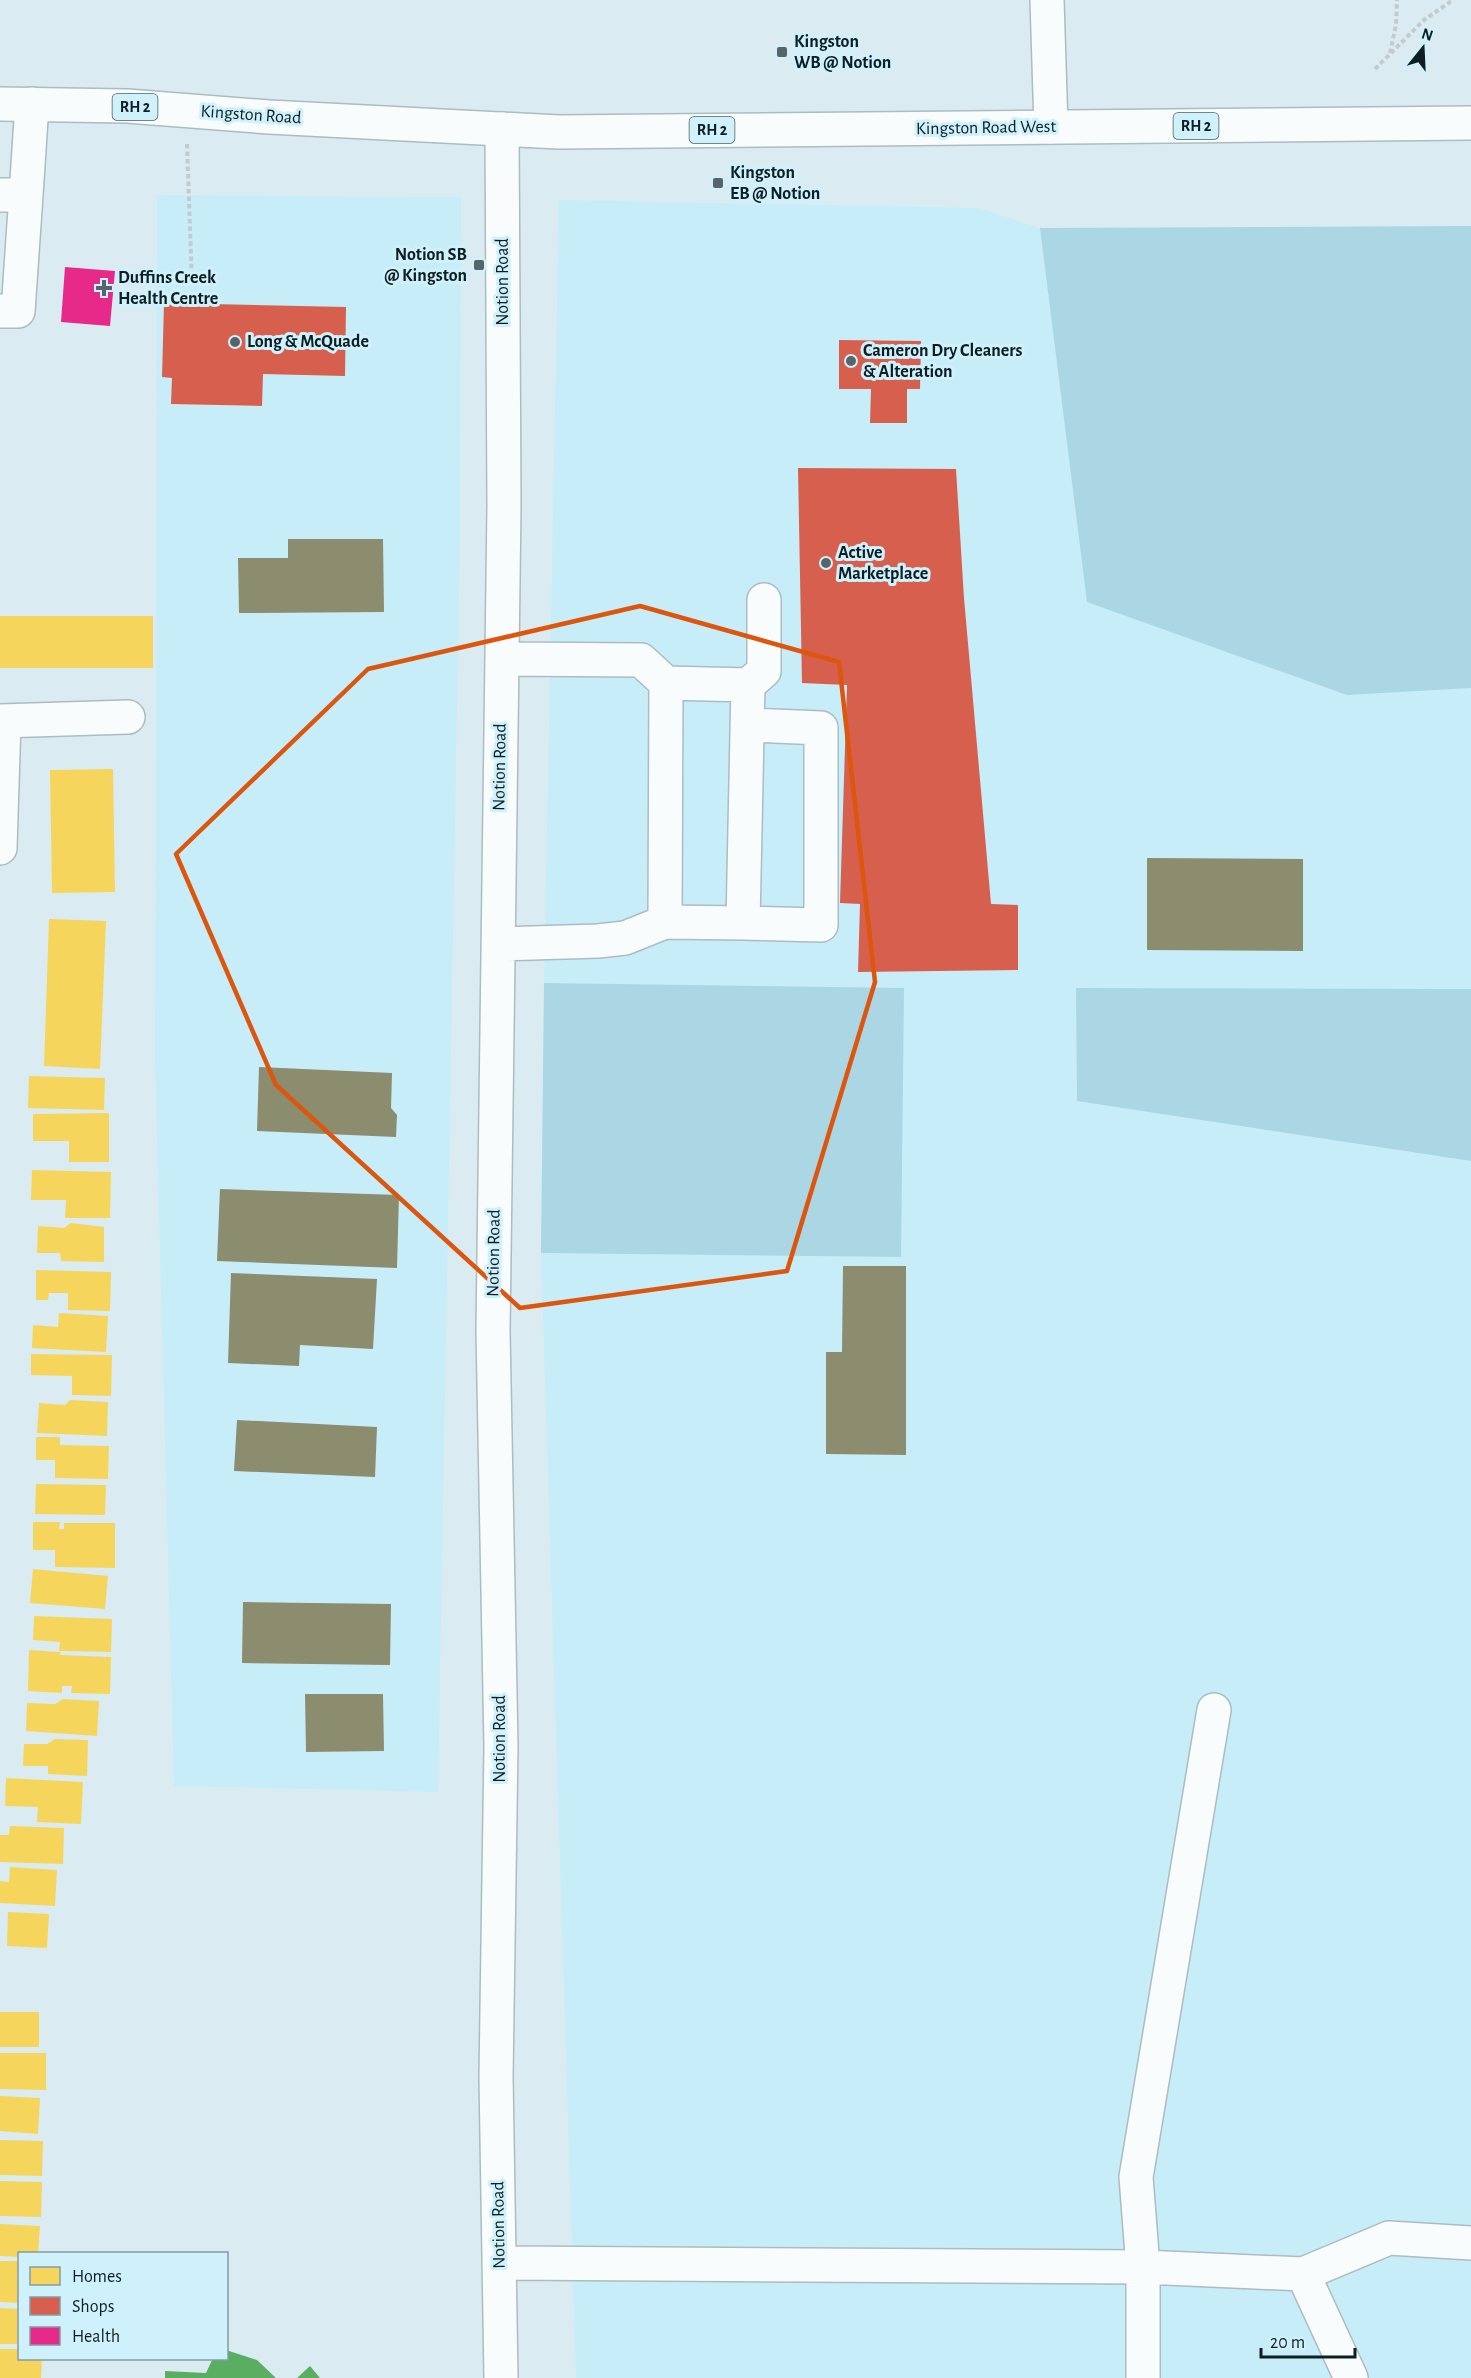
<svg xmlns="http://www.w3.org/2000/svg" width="1471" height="2378" viewBox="0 0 1471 2378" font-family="'Alegreya Sans',sans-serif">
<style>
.built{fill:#c7edf9}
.green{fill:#abd6e4}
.homes{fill:#f6d55c}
.shops{fill:#d6604d}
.health{fill:#e7298a}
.public{fill:#5aae61}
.industry{fill:#8c8c6e}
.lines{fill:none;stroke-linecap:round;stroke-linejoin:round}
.minor-casing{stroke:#acbcc0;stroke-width:36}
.major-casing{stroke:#acbcc0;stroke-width:36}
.path{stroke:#c3cbcc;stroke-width:4;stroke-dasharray:4.5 3;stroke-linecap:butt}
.minor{stroke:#f9fcfd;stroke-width:33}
.major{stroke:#f9fcfd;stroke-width:33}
.marked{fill:none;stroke:#dd560d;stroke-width:4.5;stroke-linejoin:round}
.poi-dot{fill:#55666b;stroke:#cff1fc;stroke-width:2}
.labels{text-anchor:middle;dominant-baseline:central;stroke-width:6;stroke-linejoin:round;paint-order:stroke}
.shield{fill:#cff1fc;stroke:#485d64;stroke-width:1.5}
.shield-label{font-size:16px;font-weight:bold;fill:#0e1e23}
.poi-label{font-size:18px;font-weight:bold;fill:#0e1e23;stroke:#cff1fc;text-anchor:start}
.street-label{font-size:18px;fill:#0e1e23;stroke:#cff1fc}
</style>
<rect width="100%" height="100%" fill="#daecf2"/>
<path class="built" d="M157,195L461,197L460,538L438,1792L174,1786L155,1065Z
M559,200L979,208L1040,228L1087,601L1347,695L1471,688V989L1076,988L1077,1101L1471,1161V2378H576L541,1253L901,1257L903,988L544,983Z"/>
<path class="green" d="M1471,226V688L1347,695L1087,602L1040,228Z
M544,983L904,988L901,1257L541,1253Z
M1076,988L1471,989V1161L1077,1101Z"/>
<path class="homes" d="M0,616H153V668H0Z
M113,769L115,892L52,893L50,770Z
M49,919L106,921L100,1069L44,1066Z
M29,1076L105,1078L104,1110L28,1108Z
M109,1113V1162H69V1141H33V1114Z
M32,1170L111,1172L110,1218H65L66,1200H31Z
M71,1223L104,1227V1262L61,1261L60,1253H37L38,1226L64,1228Z
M36,1270L111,1272L110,1311L68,1310V1293H49L48,1300H36Z
M59,1313L108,1316L106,1352L32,1348L33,1325L58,1327Z
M31,1354L112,1355L111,1396L72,1395V1376L31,1375Z
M70,1400L108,1402L107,1436L37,1433L39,1403L65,1405Z
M36,1437H60V1445L109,1446L108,1479L55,1478V1460H36Z
M36,1484L106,1485L105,1515L35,1514Z
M33,1522H60L59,1529H64V1523H115V1568L55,1567V1550H33Z
M33,1569L108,1576L105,1609L30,1603Z
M34,1616L112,1619L111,1652L59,1651L60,1642L33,1640Z
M29,1650L61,1652L60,1655L111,1657L110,1694L71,1693L72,1686H62V1693L28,1691Z
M63,1699L99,1701L97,1736L26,1731L27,1703L55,1704Z
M55,1739L88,1740L87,1776L48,1774V1766H23L24,1744H47Z
M6,1778L83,1782L81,1824L37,1822L38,1807L5,1806Z
M10,1826L64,1828L63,1864L0,1862V1835H9Z
M10,1867L57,1870L55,1906L0,1903V1881L9,1882Z
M8,1912L49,1914L47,1948L7,1946Z
M0,2012H39V2047H0Z
M0,2053H46V2090L0,2089Z
M0,2096L40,2098L38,2134L0,2131Z
M0,2140L43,2141L42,2176L0,2175Z
M0,2181L42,2182L41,2217L0,2216Z
M0,2224L40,2226L38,2254H20V2257L0,2256Z
M0,2261H20V2303L0,2302Z
M0,2308L20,2309V2344H0Z
M0,2349H20V2358H42L41,2378H0Z"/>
<path class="shops" d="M164,303L346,307L345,376L263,374L262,406L171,404L172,378L162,377Z
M839,340L921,341L920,389H907V423H870L871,389H839Z
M798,468L956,469L964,598L991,904L1018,905V970L858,972L860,904L840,903L847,685L802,683Z"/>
<path class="health" d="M65,267L115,271L110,326L61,322Z"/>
<path class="public" d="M226,2350L257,2360L276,2378H165V2371L206,2373L213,2358H226Z
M310,2366L320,2378H297Z"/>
<path class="industry" d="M288,539H383L384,612L239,613L238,558H288Z
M1147,858L1303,859V951L1147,950Z
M259,1067L392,1073L391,1108L397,1115L396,1137L257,1131Z
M220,1189L399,1195L397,1268L217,1261Z
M843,1266H906V1455L826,1454V1352H842Z
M231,1273L377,1279L373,1349L300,1345L299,1366L228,1363Z
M237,1420L377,1427L375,1477L234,1471Z
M243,1602L391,1604L390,1665L242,1663Z
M305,1694H383L384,1751L306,1752Z"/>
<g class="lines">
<defs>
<path id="minor" d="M1047,0L1051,127
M0,195H26L32,104
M0,311H18L26,195
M502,659L641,660L666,683L748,685L743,923L665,922L666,683
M748,685L764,671V600
M0,721L128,717
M0,848L4,721
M743,923L821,925V728L747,725
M498,944L598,941L625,938L665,922
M499,2263L1143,2267L1136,2177L1214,1710
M1303,2274L1389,2238L1471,2243
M501,2378L496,2077L501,1746L493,1331L504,506L502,129
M1143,2378V2267L1303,2274L1351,2378"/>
<path id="major" d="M0,104L127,106L269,117L559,132L1471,123"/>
</defs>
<use href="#minor" class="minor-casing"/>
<use href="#major" class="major-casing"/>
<path class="path" d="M1390,53L1396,25L1397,0
M1375,69L1424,20L1453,0
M187,144L192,284"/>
<use href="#minor" class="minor"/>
<use href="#major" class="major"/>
</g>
<path class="marked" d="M640,606L839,662L875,982L787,1271L520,1308L276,1085L176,854L368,669Z"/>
<g class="poi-dot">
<rect x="776" y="46" width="12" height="12" rx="3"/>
<rect x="712" y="177" width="12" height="12" rx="3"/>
<rect x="473" y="259" width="12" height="12" rx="3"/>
<path d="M101 279h6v6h6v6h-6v6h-6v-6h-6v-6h6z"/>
<circle cx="235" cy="342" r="6"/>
<circle cx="851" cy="361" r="6"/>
<circle cx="826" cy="563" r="6"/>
</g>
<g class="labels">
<g class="shield">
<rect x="112.5" y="94" width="45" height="26" rx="4.5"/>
<rect x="1173.5" y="113" width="45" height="26" rx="4.5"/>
<rect x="689.5" y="117" width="45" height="26" rx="4.5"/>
</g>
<g class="shield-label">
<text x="135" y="107">RH 2</text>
<text x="1196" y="126">RH 2</text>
<text x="712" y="130">RH 2</text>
</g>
<g class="poi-label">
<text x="794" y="42">Kingston<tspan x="794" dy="21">WB @ Notion</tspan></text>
<text x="730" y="173">Kingston<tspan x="730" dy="21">EB @ Notion</tspan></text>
<text x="467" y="255" text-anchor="end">Notion SB<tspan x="467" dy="21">@ Kingston</tspan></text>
<text x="118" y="278">Duffins Creek<tspan x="118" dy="21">Health Centre</tspan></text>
<text x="247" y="342">Long &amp; McQuade</text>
<text x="863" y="351">Cameron Dry Cleaners<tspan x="863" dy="21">&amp; Alteration</tspan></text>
<text x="838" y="553">Active<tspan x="838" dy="21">Marketplace</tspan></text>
</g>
<g class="street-label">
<text transform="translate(251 115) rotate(4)">Kingston Road</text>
<text transform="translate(986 128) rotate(-1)">Kingston Road West</text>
<text transform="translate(503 282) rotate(-90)">Notion Road</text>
<text transform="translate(500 767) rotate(-89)">Notion Road</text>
<text transform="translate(494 1253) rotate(-89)">Notion Road</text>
<text transform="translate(500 1739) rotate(-90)">Notion Road</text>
<text transform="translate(499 2225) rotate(-91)">Notion Road</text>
</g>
</g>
<rect x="18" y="2252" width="210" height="108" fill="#cff1fc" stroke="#829da5" stroke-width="1.5"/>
<rect x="30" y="2267" width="30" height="18" fill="#f6d55c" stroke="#829da5" stroke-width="1.5"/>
<text x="72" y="2282" font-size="18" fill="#0e1e23">Homes</text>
<rect x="30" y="2297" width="30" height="18" fill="#d6604d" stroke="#829da5" stroke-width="1.5"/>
<text x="72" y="2312" font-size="18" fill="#0e1e23">Shops</text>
<rect x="30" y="2327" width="30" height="18" fill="#e7298a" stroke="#829da5" stroke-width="1.5"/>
<text x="72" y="2342" font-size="18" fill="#0e1e23">Health</text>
<g transform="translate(1423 48) rotate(18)" stroke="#cff1fc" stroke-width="4.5" paint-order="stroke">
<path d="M0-4.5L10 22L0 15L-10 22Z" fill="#0e1e23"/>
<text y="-9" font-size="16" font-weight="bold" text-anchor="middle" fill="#0e1e23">N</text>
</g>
<path d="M1261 2348v9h94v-9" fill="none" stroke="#0e1e23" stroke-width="3"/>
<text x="1270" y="2348" font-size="18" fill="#0e1e23" stroke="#cff1fc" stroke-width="4.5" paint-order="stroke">20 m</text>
</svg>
